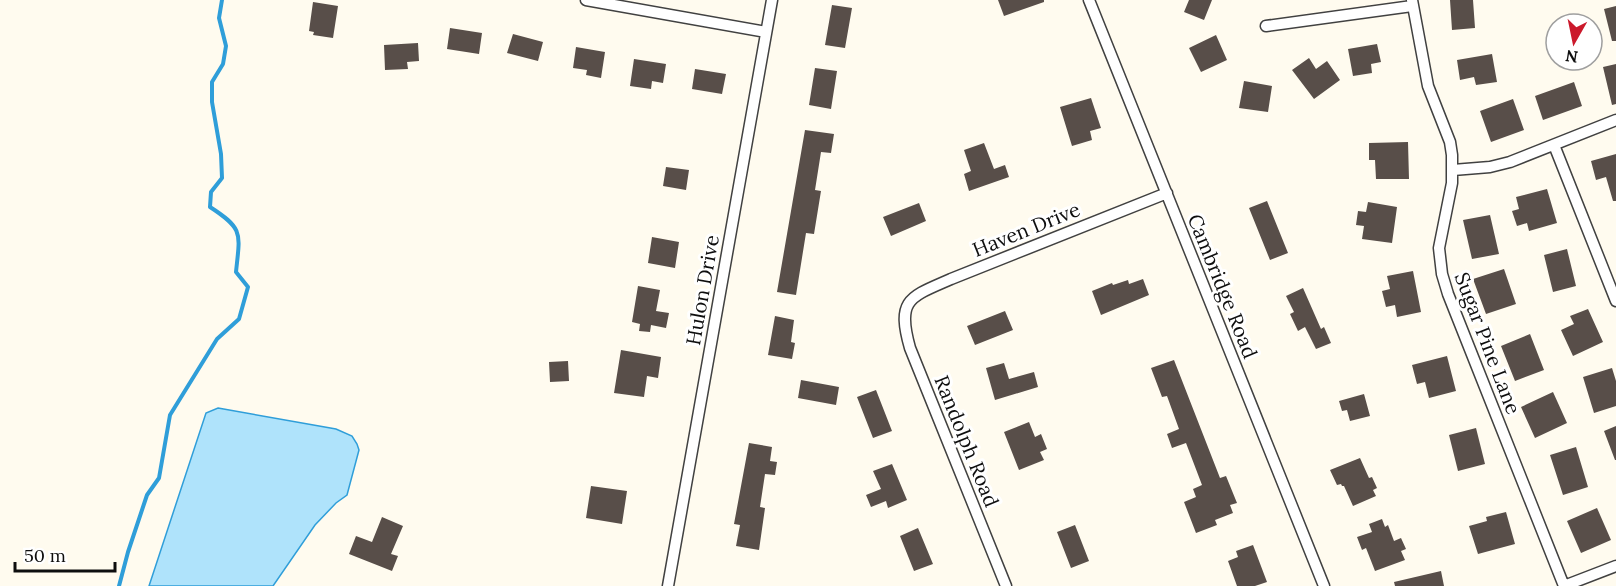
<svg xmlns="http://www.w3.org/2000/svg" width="1616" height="586" viewBox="0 0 1616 586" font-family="Lora,serif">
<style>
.water{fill:#afe3fb;stroke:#2f9ed9;stroke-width:1.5}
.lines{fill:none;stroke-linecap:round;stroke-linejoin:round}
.stream{stroke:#2f9ed9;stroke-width:4}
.building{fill:#584e49}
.street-casing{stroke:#414141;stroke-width:13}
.street{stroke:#fff;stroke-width:10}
.labels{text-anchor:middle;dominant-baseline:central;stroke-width:6;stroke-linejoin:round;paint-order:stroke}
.street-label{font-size:20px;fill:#0e0e0e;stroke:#fff}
</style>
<rect width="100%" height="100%" fill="#fffbef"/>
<path class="water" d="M218,408L336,429L352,436L357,444L359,450L347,495L336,503L315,525L273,586H149L206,413Z"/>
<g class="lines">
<path class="stream" d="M119,586L128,552L147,495L159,478L170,415L217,339L239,319L248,287L236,272C240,233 244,229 210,207L211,192L222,178L221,154L212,102V82L223,64L226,46L219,18L222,0"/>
</g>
<path class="building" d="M998,0H1044V2L1004,16Z
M1189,0H1212L1204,20L1184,12Z
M1450,0H1473L1475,28L1452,30Z
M313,2L338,6L333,38L313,35L314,32L309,31Z
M832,5L852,8L845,48L825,45Z
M1616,6V41H1612L1604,9Z
M450,28L482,33L479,54L447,49Z
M513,34L543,42L538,61L507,53Z
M1216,35L1227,60L1201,72L1189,48Z
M418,43L419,61L407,62L408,69L385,70L384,45Z
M1377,44L1381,62L1371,64L1372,73L1353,76L1348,49Z
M576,47L605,52L601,78L586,75L587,70L573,68Z
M1492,54L1497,82L1476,85L1474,77L1460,80L1457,60Z
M1309,58L1316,69L1327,61L1340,80L1314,99L1292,70Z
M634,59L666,64L663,83L652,81L651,89L630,86Z
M1616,64V104L1612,105L1603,67Z
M815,68L837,71L831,109L809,105Z
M695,69L726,74L722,94L692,89Z
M1244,81L1272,86L1268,112L1239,108Z
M1574,82L1582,106L1543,120L1535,96Z
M1091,98L1101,128L1090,131L1092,140L1072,146L1060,107Z
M1513,99L1524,130L1491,142L1480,111Z
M805,130L834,134L831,153L821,152L815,190L821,191L814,234L806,233L796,295L777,292Z
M1408,142L1409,179H1376L1375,160H1369V143Z
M984,143L994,169L1005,165L1009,177L969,191L964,174L971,171L964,150Z
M1616,154V201H1613L1606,177L1596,180L1591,161Z
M666,167L689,170L686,190L663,186Z
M1547,189L1557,223L1529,231L1527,223L1517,226L1512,211L1519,209L1516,197Z
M1267,201L1288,253L1270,260L1249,208Z
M1368,202L1397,207L1392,243L1362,239L1364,226L1356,225L1358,211L1366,212Z
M919,203L926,221L891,236L883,217Z
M1490,215L1499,254L1472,259L1463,220Z
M652,237L679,242L675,268L648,263Z
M1567,249L1576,286L1553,292L1544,255Z
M1504,269L1516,304L1486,314L1473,279Z
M1413,271L1421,312L1397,317L1395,305L1386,307L1382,291L1390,289L1387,276Z
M1143,279L1149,295L1101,315L1092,291L1112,283L1113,285L1128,280L1129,284Z
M638,286L660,290L656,311L669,313L666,328L651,325L650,332L639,331L640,324L632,322Z
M1303,288L1321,329L1324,327L1331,343L1316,349L1305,327L1298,331L1290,314L1294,312L1286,296Z
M1588,309L1603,342L1573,356L1561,330L1574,324L1570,316Z
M1005,311L1013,330L975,345L967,326Z
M775,316L794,320L791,342L795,343L792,359L768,355Z
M1530,334L1544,370L1515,381L1501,346Z
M621,350L661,357L658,378L647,376L644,397L614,393Z
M1447,356L1456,391L1429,398L1425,382L1417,384L1412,365Z
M1174,360L1220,478L1226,476L1237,503L1230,505L1233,513L1215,520L1217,525L1196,533L1184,502L1196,497L1193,489L1202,485L1186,443L1172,448L1167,434L1179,429L1167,396L1162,397L1151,368Z
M568,361L569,381L550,382L549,362Z
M1004,363L1009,379L1034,372L1038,387L995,400L986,368Z
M1612,368L1616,381V406L1594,413L1583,377Z
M801,380L839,387L836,405L798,398Z
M876,390L892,431L873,438L857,397Z
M1553,392L1567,423L1535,438L1521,407Z
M1364,394L1370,416L1350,421L1347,410L1342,411L1339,401Z
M1029,422L1035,437L1041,434L1047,449L1040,452L1044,460L1019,470L1004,432Z
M1616,426V460H1615L1604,431Z
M1476,428L1485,464L1458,471L1449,435Z
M749,443L772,447L770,461L777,462L775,475L765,474L760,507L765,508L759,550L736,546L740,525L734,524Z
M1576,447L1588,487L1563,495L1550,455Z
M1360,458L1369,478L1372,477L1377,488L1373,490L1376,496L1353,506L1344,486H1342L1341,484L1337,485L1330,470Z
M892,464L907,500L888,508L886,501L871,507L866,495L881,489L873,471Z
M591,486L627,491L622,524L586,518Z
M1597,508L1611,540L1581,553L1567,521Z
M1506,512L1515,544L1478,554L1469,526L1487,521L1486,517Z
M382,517L403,526L391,554L398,556L392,571L349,554L356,536L372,542Z
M1382,519L1385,527L1388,525L1394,541L1401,538L1406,549L1401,551L1405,560L1375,571L1366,548L1362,550L1357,537L1372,532L1369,524Z
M1075,525L1089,561L1071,568L1057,532Z
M918,528L933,564L914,571L900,536Z
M1253,545L1267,582L1255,586H1237L1228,561L1238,557L1236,551Z
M1441,571L1444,586H1395L1394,582Z"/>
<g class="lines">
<defs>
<path id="street" d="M586,0L766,32
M1089,0L1324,586
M1412,0L1428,86L1450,142L1452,155V183L1439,248L1442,274L1448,294L1564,586
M1266,26L1412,6
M1554,145L1616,301
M1453,170L1490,167L1510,162L1616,120
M668,586L772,0
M1006,586L910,348C896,299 910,297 951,279L1167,193
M1564,586L1616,566"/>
</defs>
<use href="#street" class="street-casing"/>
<use href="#street" class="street"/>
</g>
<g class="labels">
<g class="street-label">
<text transform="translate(1026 229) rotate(-22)">Haven Drive</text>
<text transform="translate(1223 286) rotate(68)">Cambridge Road</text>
<text transform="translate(702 290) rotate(-80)">Hulon Drive</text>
<text transform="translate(1488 343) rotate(69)">Sugar Pine Lane</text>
<text transform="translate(967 441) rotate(68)">Randolph Road</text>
</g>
</g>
<g transform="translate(1574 42) rotate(189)"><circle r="28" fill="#ffffff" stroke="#9f9f9f" stroke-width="1.5"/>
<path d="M0-4.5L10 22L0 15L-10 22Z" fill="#cb192b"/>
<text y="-9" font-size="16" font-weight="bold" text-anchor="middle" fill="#0e0e0e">N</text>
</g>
<path d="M15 562v9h100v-9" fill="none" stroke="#0e0e0e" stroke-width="3"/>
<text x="24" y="562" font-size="18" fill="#0e0e0e" stroke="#ffffff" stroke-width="4.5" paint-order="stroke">50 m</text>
</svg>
